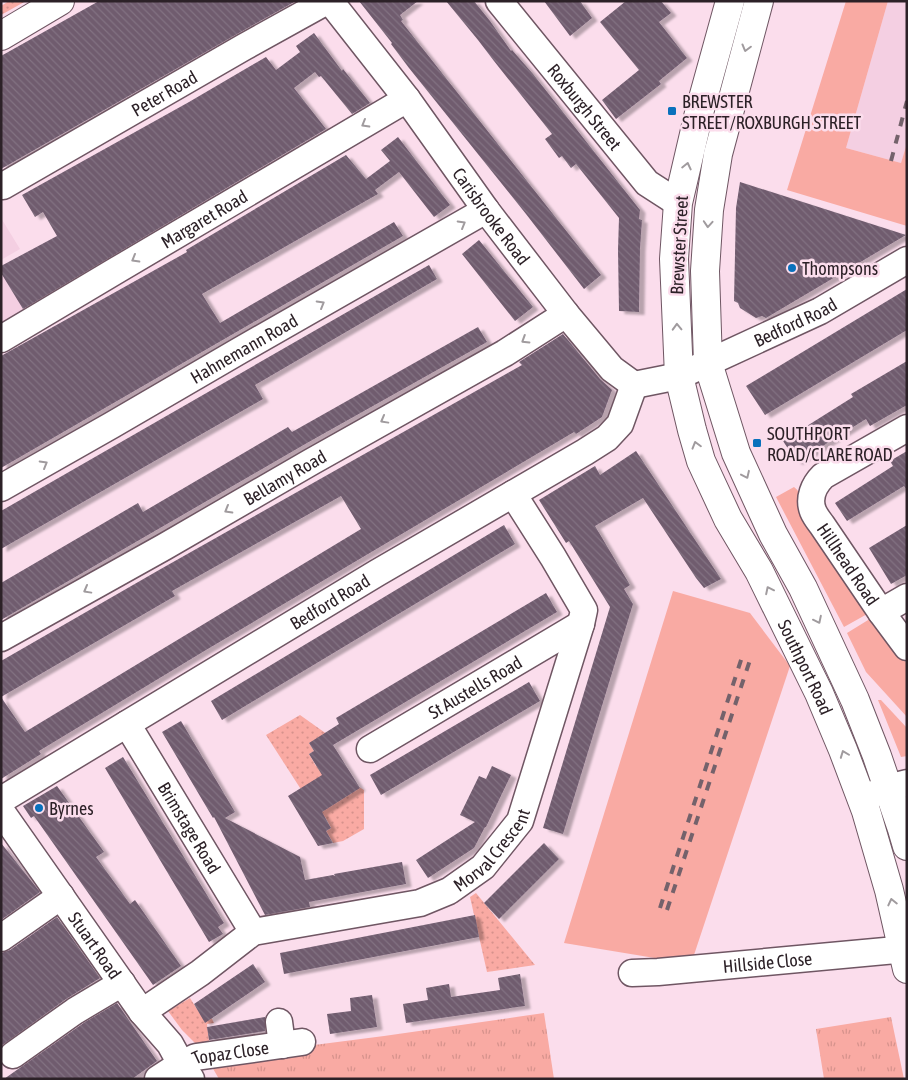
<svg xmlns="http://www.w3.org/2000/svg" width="908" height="1080" viewBox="0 0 908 1080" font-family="'Asap Condensed',sans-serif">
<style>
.built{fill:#f4cfe2}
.grass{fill:#f9aaa3}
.park{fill:url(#park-tufts)}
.garden{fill:url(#garden-dots)}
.building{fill:url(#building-back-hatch);filter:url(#shadow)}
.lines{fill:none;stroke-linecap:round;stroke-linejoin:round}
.minor-casing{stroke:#6f5663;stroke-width:29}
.major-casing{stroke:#6f5663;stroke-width:30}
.minor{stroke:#fff;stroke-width:26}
.major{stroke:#fff;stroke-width:28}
.rail{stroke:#74626b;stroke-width:4;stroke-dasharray:9 9;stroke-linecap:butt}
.oneway{stroke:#a09b9e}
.poi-dot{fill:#0971bc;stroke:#fbddec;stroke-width:2}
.labels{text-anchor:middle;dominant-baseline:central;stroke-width:5;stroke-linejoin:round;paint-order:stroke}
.street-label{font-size:18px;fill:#2c2127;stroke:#fbddec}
.poi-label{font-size:18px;fill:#2c2127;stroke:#fbddec;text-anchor:start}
</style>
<defs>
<pattern id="park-tufts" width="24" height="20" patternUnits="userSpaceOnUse" patternTransform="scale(1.25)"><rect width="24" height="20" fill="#f9aaa3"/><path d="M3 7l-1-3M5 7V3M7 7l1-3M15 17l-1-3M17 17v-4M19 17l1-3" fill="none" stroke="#d6928c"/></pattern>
<pattern id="garden-dots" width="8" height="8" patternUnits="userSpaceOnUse" patternTransform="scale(1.25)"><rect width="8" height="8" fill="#f9aaa3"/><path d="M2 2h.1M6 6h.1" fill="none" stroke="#d6928c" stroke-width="1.8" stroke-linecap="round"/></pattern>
<pattern id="building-back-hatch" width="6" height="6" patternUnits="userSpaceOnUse" patternTransform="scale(1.25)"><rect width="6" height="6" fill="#6f5b6e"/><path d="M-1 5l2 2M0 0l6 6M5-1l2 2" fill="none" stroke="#837382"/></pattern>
<filter id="shadow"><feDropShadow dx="5.5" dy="3" stdDeviation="1" flood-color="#0004"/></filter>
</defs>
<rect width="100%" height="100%" fill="#fbddec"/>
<path class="built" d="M888,1H907V143L901,163L846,148Z
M1,218L20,249L1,260Z
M1,273L25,311L1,325Z"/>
<path class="grass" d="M846,1H888L846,148L901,163L907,143V226L787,190Z
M794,487C803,494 797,497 799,506C799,509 800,512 801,515L869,613L844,627L776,497Z
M673,591L750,613L790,666L691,964L564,943Z
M873,617L907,664V717L866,672L847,633Z
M878,700H881L907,728V756L901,757Z"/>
<path class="park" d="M544,1013L554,1079H219L208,1060L212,1058L384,1036Z
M891,1017L904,1079H824L816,1029Z"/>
<path class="garden" d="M9,1H26L1,15V6Z
M300,715L331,737L309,743L314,751L309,754L316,766L321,764L364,790V829L343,841L333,843L326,831L331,828L325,817L320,819L266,735Z
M476,893L535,965L487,972L470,897Z
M190,998L202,1017L209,1013L214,1023L207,1024L209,1041H213L214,1049L200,1048L182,1030L168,1011Z"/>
<path class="building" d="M99,1H296L237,34L1,169V56Z
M359,1H418L400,15L403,20L401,21L601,275L584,289L526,214L409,68L391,44L392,43Z
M446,1H474L490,21L511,51L512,50L533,74L640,210L639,219L642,220L640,249L639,312L619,311L618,250L619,218L576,164L571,168L562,156L559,158L545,139L552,134L494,61L478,40Z
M544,1H580L592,18L570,36Z
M626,1H661L671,13L659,22L687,58L659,81L661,84L616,119L602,100L639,70L600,22Z
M314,33L342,71L343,69L370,103L352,114L321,76L319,77L315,72L294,88L326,129L23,309L1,273V266L57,236L43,212L35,217L22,195L189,102L266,57L276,70L300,52L296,46Z
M398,137L450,205L434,217L399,172L375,190L378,194L202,294L220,323L394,222L403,236L1,468V356L187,252L186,250L346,155L366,179L390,161L381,150Z
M740,182L906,235L766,318L762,316L756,318L740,308L738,303L734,301L736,208Z
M479,240L533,307L515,321L462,254Z
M429,265L437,279L255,385L263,399L1,549V511Z
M907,289V330L765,415L746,386Z
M478,327L487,342L307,443L1,620V583L138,503L143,512L288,427L292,432Z
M563,334L600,379L612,390L602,417L576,434L574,432L206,650L39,751L41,754L1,779V697L25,732L361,529L341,496L172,591L175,596L1,697V661L159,570L522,365L519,362Z
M907,361V405L870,426L866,419L797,462L783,441L853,397L851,394Z
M636,451L721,579L704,588L696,578L643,498L595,526L630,585L624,589L633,604L563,834L543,828L610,607L569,541L566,543L539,500L595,466L600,475Z
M907,451V490L904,486L847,521L835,503L893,466L890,461Z
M504,525L515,544L222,720L211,701Z
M907,525V575L891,584L869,548Z
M546,593L557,612L333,745L360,788L322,812L331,828L326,831L333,843L318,846L288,796L322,775L309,754L314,751L309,743L339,724L336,718Z
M529,682L540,701L381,795L370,775Z
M181,721L235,812L225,818L300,857L305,880L333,875L335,876L334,874L402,862L406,884L309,902L310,907L265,915L214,817L213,818L162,732Z
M123,757L224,923L218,927L223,934L209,942L105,768Z
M492,766L511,775L486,827H485L474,848L428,878L416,860L475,822L460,815L479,776L486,779Z
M57,786L104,852L96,857L130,904L135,900L181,966L153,985L34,816L31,818L23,806Z
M1,843L40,892L1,920Z
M544,843L559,859L499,919L484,903Z
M475,915L479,937L284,974L280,953Z
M57,917L100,978L66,999L1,1046V953L10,950Z
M253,964L265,982L205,1023L194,1004Z
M520,974L525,1006L406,1023L403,1004L428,1000L426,988L449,984L451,997L500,990L498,978Z
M372,995L377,1027L330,1034L327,1014L351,1011L350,998Z
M117,1003L157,1061L132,1079H4L85,1022Z
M265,1017V1031L209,1040L207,1027Z"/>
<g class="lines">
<defs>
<g id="minor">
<path id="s1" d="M330,1L407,99L486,210L566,314L612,369L634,385L679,376L690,371L820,311L907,260"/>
<path id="s2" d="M499,1L647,183L678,203"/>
<path id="s3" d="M3,186L244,47L327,1"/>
<path id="s4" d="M1,339L117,270L407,99"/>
<path id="s5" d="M907,428L823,476C814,485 808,498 813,511C815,516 819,521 822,525L881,612L907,647"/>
<path id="s6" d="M1,488L112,425L239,351L486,210"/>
<path d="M881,612L907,597"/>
<path id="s7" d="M1,638L164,547L311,462L505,353L566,314"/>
<path id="s8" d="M127,724L253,932"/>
<path id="s9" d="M370,749L581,624"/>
<path d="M867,797L887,788L907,783"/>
<path id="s10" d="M1,800L377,573L585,452L607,438L620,424L634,385"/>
<path id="s11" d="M1,811L142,1012L170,1044L181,1064L191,1079"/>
<path d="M1,938L61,896"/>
<path id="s12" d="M632,973L658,972L907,949"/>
<path id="s13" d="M142,1012L200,973L253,932L420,903L449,891L483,867L520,821L581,624L584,610L553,557L513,494"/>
<path d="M279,1022L282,1045"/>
<path d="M13,1055L75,1011L122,983"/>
<path id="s14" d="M158,1079L181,1064L196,1057L302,1042"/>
</g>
<g id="major">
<path id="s15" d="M730,1L699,113L678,203L674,259L679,376L692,430L701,461L728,519L759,571L819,693L843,750L866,811L889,890L907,969"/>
<path d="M759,1L718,154L709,210L705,271L708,363L736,453L773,534L803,588L855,700L877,756L902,829L907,846"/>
<path d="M1,36L60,1"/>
</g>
</defs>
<use href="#minor" class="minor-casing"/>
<use href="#major" class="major-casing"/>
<use href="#minor" class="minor"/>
<use href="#major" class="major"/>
<path class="rail" d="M891,161L907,101
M660,908L743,654
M667,910L751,657"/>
</g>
<defs><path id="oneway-chevron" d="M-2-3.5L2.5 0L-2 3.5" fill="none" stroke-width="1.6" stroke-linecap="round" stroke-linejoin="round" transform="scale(1.25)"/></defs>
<g class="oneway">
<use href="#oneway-chevron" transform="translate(746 48) rotate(105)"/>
<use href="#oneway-chevron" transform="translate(365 124) rotate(150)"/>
<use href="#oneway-chevron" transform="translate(687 166) rotate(-77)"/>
<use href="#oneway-chevron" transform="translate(462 224) rotate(-30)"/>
<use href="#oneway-chevron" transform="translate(708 224) rotate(94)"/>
<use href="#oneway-chevron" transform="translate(135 259) rotate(150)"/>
<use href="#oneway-chevron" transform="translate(321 304) rotate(-30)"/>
<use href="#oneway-chevron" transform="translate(677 327) rotate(-92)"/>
<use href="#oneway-chevron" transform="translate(525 340) rotate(148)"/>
<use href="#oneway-chevron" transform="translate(384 420) rotate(151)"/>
<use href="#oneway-chevron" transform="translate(696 445) rotate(-106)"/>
<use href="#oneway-chevron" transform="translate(44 464) rotate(-30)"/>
<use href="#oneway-chevron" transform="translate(746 475) rotate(65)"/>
<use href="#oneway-chevron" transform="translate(228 510) rotate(150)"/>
<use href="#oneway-chevron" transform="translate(87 590) rotate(151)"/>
<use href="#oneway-chevron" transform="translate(769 590) rotate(-116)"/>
<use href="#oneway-chevron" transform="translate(818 620) rotate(64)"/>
<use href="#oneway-chevron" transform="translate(844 754) rotate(-111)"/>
<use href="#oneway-chevron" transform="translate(892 902) rotate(-103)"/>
</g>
<g class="poi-dot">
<rect x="667" y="106" width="10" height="10" rx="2.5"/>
<circle cx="792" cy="268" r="5"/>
<rect x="752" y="438" width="10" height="10" rx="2.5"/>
<circle cx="39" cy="808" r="5"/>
</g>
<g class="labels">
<g class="street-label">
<text stroke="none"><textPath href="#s3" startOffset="186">Peter Road</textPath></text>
<text stroke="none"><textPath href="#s2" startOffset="136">Roxburgh Street</textPath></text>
<text stroke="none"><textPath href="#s1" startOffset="269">Carisbrooke Road</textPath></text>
<text stroke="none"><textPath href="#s4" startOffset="236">Margaret Road</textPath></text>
<text transform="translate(679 245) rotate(-87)">Brewster Street</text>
<text stroke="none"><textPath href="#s1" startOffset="665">Bedford Road</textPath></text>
<text stroke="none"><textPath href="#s6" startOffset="280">Hahnemann Road</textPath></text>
<text stroke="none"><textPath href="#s7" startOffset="326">Bellamy Road</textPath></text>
<text stroke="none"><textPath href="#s5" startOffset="199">Hillhead Road</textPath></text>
<text stroke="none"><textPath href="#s10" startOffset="384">Bedford Road</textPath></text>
<text stroke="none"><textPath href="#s15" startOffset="701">Southport Road</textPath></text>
<text stroke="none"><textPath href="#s9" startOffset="122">St Austells Road</textPath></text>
<text stroke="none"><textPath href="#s8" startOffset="121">Brimstage Road</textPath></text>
<text stroke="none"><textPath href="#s13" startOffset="398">Morval Crescent</textPath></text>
<text stroke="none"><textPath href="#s11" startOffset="164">Stuart Road</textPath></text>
<text stroke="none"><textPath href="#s12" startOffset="136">Hillside Close</textPath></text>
<text stroke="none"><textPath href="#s14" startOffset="79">Topaz Close</textPath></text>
</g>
<g class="poi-label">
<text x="682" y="101">BREWSTER<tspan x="682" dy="21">STREET/ROXBURGH STREET</tspan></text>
<text x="802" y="268">Thompsons</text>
<text x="767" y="433">SOUTHPORT<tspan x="767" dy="21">ROAD/CLARE ROAD</tspan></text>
<text x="49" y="808">Byrnes</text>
</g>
</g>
<rect width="908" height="1080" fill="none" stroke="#2c2127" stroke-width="5"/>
</svg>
